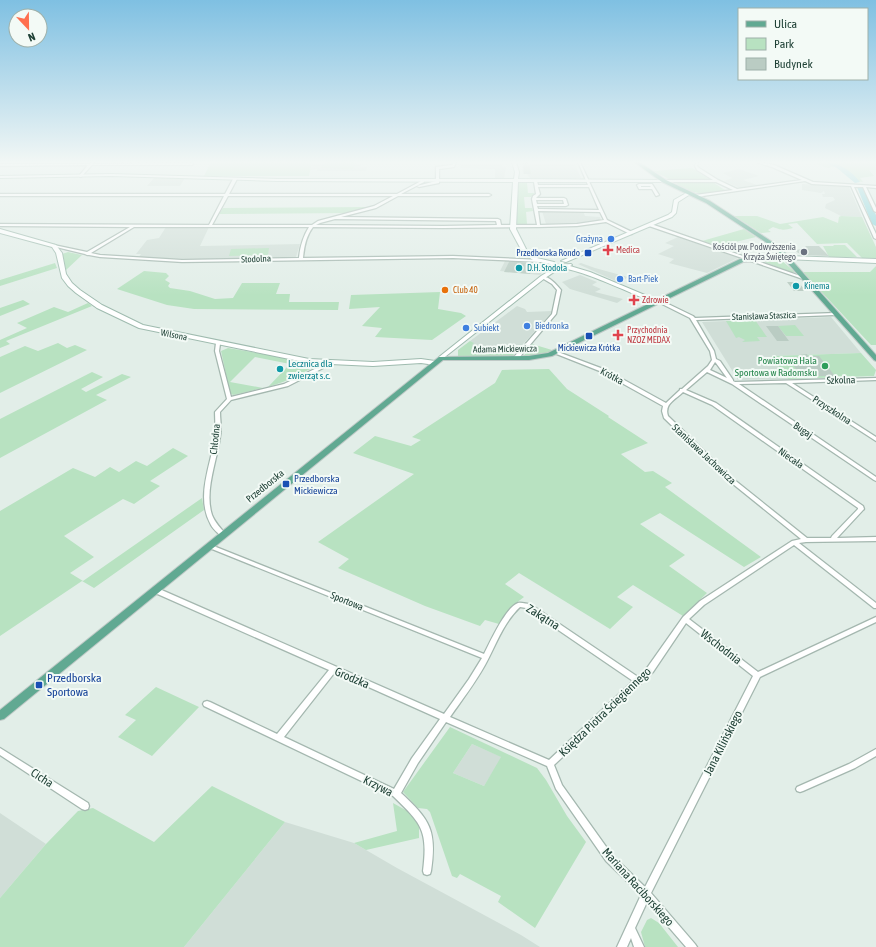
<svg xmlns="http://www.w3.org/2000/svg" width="876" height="947" viewBox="0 0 876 947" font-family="'Asap Condensed',sans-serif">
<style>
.built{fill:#d0ded7}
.green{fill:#b8e2c1;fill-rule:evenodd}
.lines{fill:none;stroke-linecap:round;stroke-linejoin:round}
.river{fill:#83d2d9;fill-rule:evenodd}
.building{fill:#baccc3}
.street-casing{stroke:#a4b7af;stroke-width:2.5}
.secondary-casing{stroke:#9fbbaf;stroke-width:2}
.primary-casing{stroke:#c0cac7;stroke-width:2}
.street{fill:#fff;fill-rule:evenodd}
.secondary{fill:#fff;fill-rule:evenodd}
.primary{fill:#61a992;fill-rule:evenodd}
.shop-dot{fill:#3f7fe0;stroke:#f3faf6;stroke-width:1.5}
.health-dot{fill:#e0444e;stroke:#f3faf6;stroke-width:1.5}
.worship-dot{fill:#6b7280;stroke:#f3faf6;stroke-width:1.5}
.transit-dot{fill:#1a4fb4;stroke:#f3faf6;stroke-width:1.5}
.culture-dot{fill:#0f9aa8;stroke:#f3faf6;stroke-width:1.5}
.food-dot{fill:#e8710a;stroke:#f3faf6;stroke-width:1.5}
.leisure-dot{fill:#2e9e5b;stroke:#f3faf6;stroke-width:1.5}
.labels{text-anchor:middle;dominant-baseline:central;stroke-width:4;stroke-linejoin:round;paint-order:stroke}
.far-shop-label{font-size:9px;fill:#366cbe;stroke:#f3faf6;text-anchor:start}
.far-worship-label{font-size:9px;fill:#5b616d;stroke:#f3faf6;text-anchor:end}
.far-health-label{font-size:9px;fill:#be3a42;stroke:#f3faf6;text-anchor:start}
.far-transit-label{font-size:9px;fill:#164399;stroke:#f3faf6;text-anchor:end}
.far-street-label{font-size:9px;fill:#1f4136;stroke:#f3faf6}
.far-culture-label{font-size:9px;fill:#0d838f;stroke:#f3faf6;text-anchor:start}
.far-food-label{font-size:9px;fill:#c56008;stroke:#f3faf6;text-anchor:start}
.leisure-label{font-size:10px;fill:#27864d;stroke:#f3faf6;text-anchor:end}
.culture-label{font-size:10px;fill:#0d838f;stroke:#f3faf6;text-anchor:start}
.street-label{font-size:10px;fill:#1f4136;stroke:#f3faf6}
.transit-label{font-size:10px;fill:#164399;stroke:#f3faf6;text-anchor:start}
.near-street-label{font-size:12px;fill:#1f4136;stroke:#f3faf6}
.near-transit-label{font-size:12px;fill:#164399;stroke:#f3faf6;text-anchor:start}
</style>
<rect width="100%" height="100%" fill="#e2eee8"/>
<path class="built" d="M312,162H362L361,167H367L366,171H317V169L311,170Z
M460,162H500V164L506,168L504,178L495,179V169L461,168Z
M522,162H574L581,178H530L527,174H523Z
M739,169L759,176L743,180L757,185L740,188L724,181L732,178L723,173Z
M154,178H185L180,186H147Z
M802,184L849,187L862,217L841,216L825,208L826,204L835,200L833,197H823L822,194H825L824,191L821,193L802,190Z
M542,211H583L585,216L600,217L601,220L577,223L546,224Z
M166,227H209L200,246L300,244L296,257L205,259L138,258L141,254H136L147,240L159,238Z
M678,237L724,253L738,258L707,273L669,263L674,259L658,254L674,246L665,243Z
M505,261L534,264L547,266L540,275L500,271Z
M581,263L595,268L628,277L620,283L578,264Z
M580,275L597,282L592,285L601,289L595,292L623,299L617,303L570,289L562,282Z
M517,306L525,309L527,312L553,311L514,354L482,352L471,345L473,343L470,341Z
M831,317L861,353L771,356L788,379L738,380L702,322Z
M472,744L502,757L484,786L453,773Z
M0,813L46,844L0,898Z
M285,822L354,843L397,868L521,935L540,947H184Z"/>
<path class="green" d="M211,162H312L309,176H204Z
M325,162H355L356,163L353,169L321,168Z
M811,162H876V170H869L874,176L860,178L863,182L855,181L836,166L828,168Z
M692,168L709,179H669L653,171Z
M534,181L527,183L528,193H535L531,197H524L525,208H532L533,211L526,212L527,224H517L518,182Z
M676,183H714L725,190C711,197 688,194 676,183Z
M369,207L353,213L219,214L223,208Z
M734,216H757L780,224L823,217L838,223L839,217L841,216L862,217L876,247V259L862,258L847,243L817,244L797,223L788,224L793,228C784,230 784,231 773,227L768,230L771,232L761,233Z
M744,229L756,237L719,246L702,241Z
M833,245H845L857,257H829L823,246H834Z
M269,248L268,255L229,256L231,249Z
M68,252L82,255L66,270L62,254Z
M781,260L795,272H791L761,261Z
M55,263L57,268L0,286V280Z
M876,266V345H871L803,272H870Z
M144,271L166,273L169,276L165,280L170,283L168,286L170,288L190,291L215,299L233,298L242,283H280L276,294H290L289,302H339L338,310L194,309L167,305L117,289Z
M440,292L438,309L461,313L466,316L432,340L375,337L382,328L362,326L380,307L349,309L351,295Z
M23,300L30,304L0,316V308Z
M88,303L92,306L6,341L10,344L0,348V340L27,328L17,323L54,307L68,312Z
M755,320L767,337H757L760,341L742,342L745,340L739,337L736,338L726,321Z
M795,325L804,336H786L778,326Z
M470,341L474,343L472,345L482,352L514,354L512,357L458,356V350Z
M58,343L67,348L75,345L87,350L0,393V357L25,346L38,351Z
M532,344L552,350L546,354L523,357Z
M228,348L321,364L283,382L268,387L290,364L255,357L230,382L263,388L233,395L230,393L221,351Z
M861,353L876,370L874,376L788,379L771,356Z
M549,369L567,389L609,416L608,417L648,443L621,454L622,455L645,472L653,471L672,483L665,487L761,557L744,567L660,513L640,524L685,555L669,566L707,593L683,616L633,585L617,597L633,607L610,629L519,573L505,584L524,597L511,607L499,624L485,620L480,626L425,606L338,568L349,559L318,542L414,474L353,453L375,436L411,446L421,440L412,437L495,383L502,370Z
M92,372L103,377L81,389L86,392L122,374L131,377L96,395L107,400L0,458V419Z
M173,448L188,456L150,481L160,486L134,504L123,499L64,536L94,557L70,573L83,581L202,498L204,510L94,588L82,581L0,636V511L73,468L95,477L110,467L119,472L136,461L147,466Z
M156,687L199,707L152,756L118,737L136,720L125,715Z
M450,727L537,768L546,780L567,816L586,842L535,928L498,902L501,896L460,874L457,878L452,876L430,812L427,809L418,808L403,792ZM472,744L501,757L484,786L453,773Z
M212,786L285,822L184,947H0V898L46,844L78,811L93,808L154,842Z
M393,803L409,812L419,823V838L366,850L354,843L397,831Z
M651,918L659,923L678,947H645L641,932L647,920Z"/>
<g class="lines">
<path class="river" d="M824,162C839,162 851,171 860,182L855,183L837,168Z
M860,185L863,187L876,215V226L872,224L857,187Z"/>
</g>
<path class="building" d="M523,162H529L531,174H524Z
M805,246H819L829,256L802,255L793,250L808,249Z
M509,262H517L534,264L530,274L504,272Z
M787,282H798L806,291H794Z
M766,326H778L789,341H777Z
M807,354L808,356H819L835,376H801L788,358L801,357L799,355Z"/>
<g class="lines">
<defs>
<path id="street" d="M91,162H94L93,164L192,163L193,164L192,165H92L81,177L79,176L88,165L0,166V164H90Z
M454,162H456L454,167L439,169V183L419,187L417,186L436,181V167L452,165Z
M578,162H580L607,220L632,232V234H630L606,222L577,226L539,227L443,228L313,227C306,236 304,247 303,258L453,256L541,260V262H540L453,258L182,262L100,257L89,255H87L85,254L52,246L54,245L87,252L130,227L0,226V224L209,225L224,196H0V194H225L233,179L235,178L237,179L229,194H397L423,180H424V182L401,194H489L491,195L489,196H398L376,208L341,217L498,219L500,220L501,225H537L532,199L533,196L536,194L534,182L537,181L538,185H588ZM538,187H589L599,210L538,209L537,206H566L568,205L566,199L564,198H536L540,194ZM228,196H393L374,206L318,221L312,225H212ZM536,200H563L564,204H537ZM538,211L600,212L604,220L577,224L540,225ZM335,219L496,221L497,225L443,226L316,225L320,223ZM134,227H309C303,237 300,247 299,258L182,260L100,255L91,253Z
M696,162H698L697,166L699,168L718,180L737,189L802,180L772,167L756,162H760L774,165L813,182L876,186V188L866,187L876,208V212L874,211L863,187H854L876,234V239L874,238L851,186L812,184L805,181L696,197L694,196L695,195L733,190L716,182H664L662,181L664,180H713L697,170L695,166Z
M639,184H652L659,195L656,196L652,189H639L637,185ZM641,186H650L651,187H641Z
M649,224H651L806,278L803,279L649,226Z
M542,276C550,277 556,284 561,290L556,314L518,359H514V357L552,314L557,290L552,284L542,278Z
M658,300H660L693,316L695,318L835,313L837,314L835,315L696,320L714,351L716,359L720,361L733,380V381L735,382L876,378V380L792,383L876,437V441L786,383L739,384L876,477V481L874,480L732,384L707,372L686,390L716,403L863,506L864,509L863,510L837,538L876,537V541L806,542L799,543L876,603V608H874L794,545L704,605L689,619L758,672L876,617V622L760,677L651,893L695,944L697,947H686L647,902L635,928L644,947H634L631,938L627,947H617L641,895L606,861L556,789L547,766L446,722L418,763L401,793C430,820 437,830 431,871L430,874L427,875L424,874L423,871C428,830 422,824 393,796L204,706L203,704L204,702L207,701L210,702L277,734L329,670L153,592L152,590L153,588H157L444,714L469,679L482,658L207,547L206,546L207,545H211L484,654C490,642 506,607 518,603C521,602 527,604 530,604L638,677L647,668L683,617L700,601L792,541L801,539L728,480L664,418L662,411L663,406L602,372L554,353L556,352H558L606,370L666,403L680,390V389H682L708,366L712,360L710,351L690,318L658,302ZM715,362L716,363L727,378L710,370ZM683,392L712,405L858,508V509L832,536L831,538H807L732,478L668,416C664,404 675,400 683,392ZM520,607L526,608L633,681L549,760L450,717C462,700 475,683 485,665C496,645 503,623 520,607ZM686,623L753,676L645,887L612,855L562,785L554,765L653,672ZM335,672L440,719L412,758L394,789L284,737Z
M216,343H218L220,344L219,351L231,397L284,384L329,362H331L333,363L288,386L231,400L220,412C220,421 222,429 220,437C217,461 204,491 212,515C215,523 221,528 226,535L223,537L221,536C218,533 213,529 211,525C195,497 211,465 215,437C216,429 215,420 215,412L227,399L215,351Z
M0,748L88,803L89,806L88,809L85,810L82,809L0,755Z
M876,749V756L855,768L803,791L800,792L797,791L796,789L797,787L849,764Z"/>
<path id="secondary" d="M512,162H516L519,172L518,179L666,180V181L664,182H518L516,229L527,251L537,258L554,262L557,265L571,264L572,265L570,266L590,272L659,301V303H655C639,297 574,266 561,269C556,270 550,275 545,278L441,360L439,359V357L541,276L554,268L550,264L533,260L523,253L510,229L513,182L277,181L111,176L0,178V176L111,174L277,179H514L515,172Z
M688,192L692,193L678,202L676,213L672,217L566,262L561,261L668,215L672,212L674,200Z
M0,229L56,245L62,253L66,274L72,283L80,290L102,305L143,325L309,359L373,362L421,359L435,361L438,363L435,365L421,363L373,366L309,363L139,328L97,308L76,293L68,286L62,278L56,253L52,247L0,233Z
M787,256L876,259V263L785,259V257Z"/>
<path id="primary" d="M634,162H639L666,180L710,201L780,247L876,355V361L874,360L785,260L743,262L552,356L529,360H443L4,719L0,720V710L439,357L529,356L548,353L740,259L783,257L776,249L706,203L662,182Z"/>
</defs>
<use href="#street" class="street-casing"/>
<use href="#secondary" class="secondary-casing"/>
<use href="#primary" class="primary-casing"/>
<use href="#street" class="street"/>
<use href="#secondary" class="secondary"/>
<use href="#primary" class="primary"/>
</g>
<linearGradient id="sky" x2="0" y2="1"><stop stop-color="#7fc0e2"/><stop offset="0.55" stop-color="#f2f7f5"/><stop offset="1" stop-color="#f2f7f5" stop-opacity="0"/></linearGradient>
<rect width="876" height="295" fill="url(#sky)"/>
<g class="shop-dot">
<circle cx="611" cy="239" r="4"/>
<circle cx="620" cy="279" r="4"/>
<circle cx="527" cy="326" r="4"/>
<circle cx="466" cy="328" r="4"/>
</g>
<g class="health-dot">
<path d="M606 244h4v4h4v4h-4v4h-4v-4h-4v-4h4z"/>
<path d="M632 294h4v4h4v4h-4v4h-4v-4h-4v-4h4z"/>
<path d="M616 329h4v4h4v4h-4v4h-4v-4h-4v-4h4z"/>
</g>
<circle class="worship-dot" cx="804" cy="252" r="4"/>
<g class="transit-dot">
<rect x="584" y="249" width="8" height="8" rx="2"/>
<rect x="585" y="332" width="8" height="8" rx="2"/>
<rect x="282" y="480" width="8" height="8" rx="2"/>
<rect x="35" y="681" width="8" height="8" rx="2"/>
</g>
<g class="culture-dot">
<circle cx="519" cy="268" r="4"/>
<circle cx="796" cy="286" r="4"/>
<circle cx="280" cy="369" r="4"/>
</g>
<circle class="food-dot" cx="445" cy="290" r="4"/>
<circle class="leisure-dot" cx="825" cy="366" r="4"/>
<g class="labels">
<g class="far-shop-label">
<text x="603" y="239" text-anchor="end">Grażyna</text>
<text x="628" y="279">Bart-Piek</text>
<text x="535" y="326">Biedronka</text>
<text x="474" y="328">Subiekt</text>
</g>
<g class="far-worship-label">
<text x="796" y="247">Kościół pw. Podwyższenia<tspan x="796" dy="10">Krzyża Świętego</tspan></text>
</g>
<g class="far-health-label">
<text x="616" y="250">Medica</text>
<text x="642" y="300">Zdrowie</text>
<text x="627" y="330">Przychodnia<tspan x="627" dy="10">NZOZ MEDAX</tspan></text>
</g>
<g class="far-transit-label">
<text x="580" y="253">Przedborska Rondo</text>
<text x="589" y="348" text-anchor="middle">Mickiewicza Krótka</text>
</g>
<g class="far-street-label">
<text transform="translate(256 259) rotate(-2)">Stodolna</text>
<text transform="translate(764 316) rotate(-2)">Stanisława Staszica</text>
<text transform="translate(174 335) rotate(11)">Wilsona</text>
<text transform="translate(505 349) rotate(-1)">Adama Mickiewicza</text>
</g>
<g class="far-culture-label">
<text x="527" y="268">D.H. Stodoła</text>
<text x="804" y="286">Kinema</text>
</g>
<g class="far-food-label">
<text x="453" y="290">Club 40</text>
</g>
<g class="leisure-label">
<text x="817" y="360">Powiatowa Hala<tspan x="817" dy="12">Sportowa w Radomsku</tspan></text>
</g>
<g class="culture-label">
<text x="288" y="363">Lecznica dla<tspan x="288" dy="12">zwierząt s.c.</tspan></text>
</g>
<g class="street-label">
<text transform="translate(612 376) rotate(28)">Krótka</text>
<text transform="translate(841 380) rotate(-1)">Szkolna</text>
<text transform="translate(832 410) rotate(33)">Przyszkolna</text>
<text transform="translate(803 430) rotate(34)">Bugaj</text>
<text transform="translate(215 439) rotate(-84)">Chłodna</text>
<text transform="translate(704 454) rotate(43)">Stanisława Jachowicza</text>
<text transform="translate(791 458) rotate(35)">Niecała</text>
<text transform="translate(265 486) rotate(-39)">Przedborska</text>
<text transform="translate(347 601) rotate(22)">Sportowa</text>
</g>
<g class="transit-label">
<text x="294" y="478">Przedborska<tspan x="294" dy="12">Mickiewicza</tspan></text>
</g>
<g class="near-street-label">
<text transform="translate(543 617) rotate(32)">Zakątna</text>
<text transform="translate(721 647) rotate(38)">Wschodnia</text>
<text transform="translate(352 678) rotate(23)">Grodzka</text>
<text transform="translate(605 712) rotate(-44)">Księdza Piotra Ściegiennego</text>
<text transform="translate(723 743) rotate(-63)">Jana Kilińskiego</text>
<text transform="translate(42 778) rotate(33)">Cicha</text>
<text transform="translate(378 786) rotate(27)">Krzywa</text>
<text transform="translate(638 887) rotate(48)">Mariana Raciborskiego</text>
</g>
<g class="near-transit-label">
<text x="47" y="678">Przedborska<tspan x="47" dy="14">Sportowa</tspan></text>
</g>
</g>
<rect x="738" y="8" width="130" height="72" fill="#f3faf6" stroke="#9eb0a9"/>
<rect x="746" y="21" width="20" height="6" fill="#61a992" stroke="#9eb0a9"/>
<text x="774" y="28" font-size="12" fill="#1f4136">Ulica</text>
<rect x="746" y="38" width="20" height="12" fill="#b8e2c1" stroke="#9eb0a9"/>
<text x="774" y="48" font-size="12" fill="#1f4136">Park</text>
<rect x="746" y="58" width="20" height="12" fill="#baccc3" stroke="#9eb0a9"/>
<text x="774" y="68" font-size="12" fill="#1f4136">Budynek</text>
<g transform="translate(28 28) rotate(158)"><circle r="19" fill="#f3faf6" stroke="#9eb0a9"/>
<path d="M0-3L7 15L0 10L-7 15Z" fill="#ff6f4f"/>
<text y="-6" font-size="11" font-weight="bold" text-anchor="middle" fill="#1f4136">N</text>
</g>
</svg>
